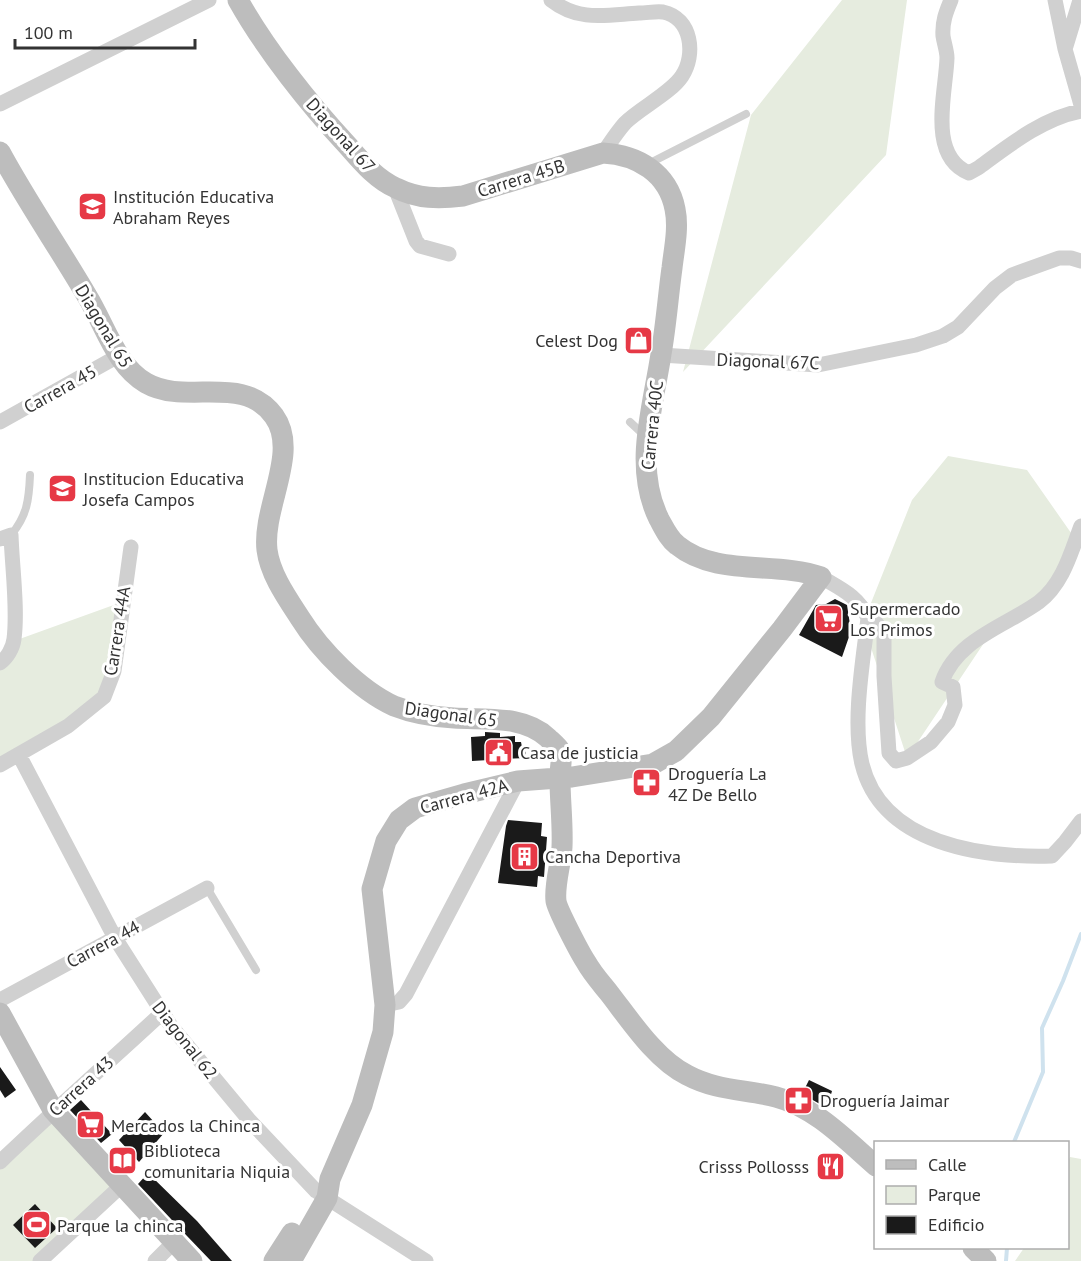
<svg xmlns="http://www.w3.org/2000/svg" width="1081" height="1261" viewBox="0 0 1081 1261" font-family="'PT Sans',sans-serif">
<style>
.green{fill:#e6ecdf}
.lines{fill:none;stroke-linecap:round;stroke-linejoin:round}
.stream{stroke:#cfe2ee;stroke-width:4}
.building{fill:#1a1a1a}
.lane{stroke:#d0d0d0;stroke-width:8}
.street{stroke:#d0d0d0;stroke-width:15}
.secondary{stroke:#bdbdbd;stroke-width:21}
.labels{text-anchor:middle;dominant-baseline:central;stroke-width:6;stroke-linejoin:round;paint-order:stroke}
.street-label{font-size:18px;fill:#333;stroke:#fff}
.poi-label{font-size:18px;fill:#333;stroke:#fff;text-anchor:start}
</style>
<rect width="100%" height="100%" fill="#fff"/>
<path class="green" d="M842,0H907L886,155L683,372L751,115Z
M948,456L1027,470L1076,540L1040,601L994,628L907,758L863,623L912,500Z
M122,602L104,697L0,765V663L14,641Z
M50,1119L116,1187L97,1202L33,1261H0V1166Z
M1070,1157L1081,1159V1261H1015L1024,1248H1068V1163Z"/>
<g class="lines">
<path class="stream" d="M1014,1142L1043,1072L1042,1028L1063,981L1081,934
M1006,1261L1007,1248"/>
</g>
<path class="building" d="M835,599L847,605L851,631L842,657L799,635L816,605L826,604Z
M485,732L500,733V737L515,736V742H521L522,747H526V758L503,759V764L489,765V760L472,761L471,737L485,736Z
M508,820L542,823L541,836L547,837L544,877L538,876L537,887L498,883L506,826Z
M0,1067L16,1090L5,1098L0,1090Z
M809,1080L832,1091L827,1108L802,1094Z
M81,1100L112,1134L101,1143L70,1110Z
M145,1112L164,1133L139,1162L119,1140Z
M828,1156L839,1164L832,1174L822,1168Z
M148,1173L197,1221L232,1261H211L187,1236L138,1184Z
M35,1204L57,1228L35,1248L13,1225Z"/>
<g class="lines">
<path class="lane" d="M648,164L746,114
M630,422L644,435
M11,535C27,516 29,500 30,475
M207,888L256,970"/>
<path class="street" d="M551,0C579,22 606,15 639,13C647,13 656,11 663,12C692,18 696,55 682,76C671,93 640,108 625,123C617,132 610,143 603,153
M951,0C946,12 942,22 943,36C944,43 947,51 947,58C946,92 927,156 969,173L978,168C1008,146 1043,118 1081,111
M1055,0L1065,49L1081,105
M1066,46L1080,0
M0,104L209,0
M395,188L416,241L420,246L449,254
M661,355L818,365L916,345L943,336L958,327L995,288L1012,275L1059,258H1071L1081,261
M0,422L120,355
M0,539L11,535C12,566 18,609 14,639C13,648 7,658 0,663
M821,577C841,589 858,596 868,618C863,661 852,722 862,764C882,845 983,858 1052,856L1065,842L1081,821
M868,618L874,620L884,633V676L889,753L896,761L907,758L931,742L948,722L955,705L953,687L942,682C957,639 1006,626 1039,602C1063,584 1071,552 1081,526
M19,755L115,938L171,1026L250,1121L316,1191L426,1261
M0,765L68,726L104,697L114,671L131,547
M0,1000L207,888
M385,1005L399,1002L406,994L518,781
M0,1162C53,1111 109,1062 163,1012
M40,1261L121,1186
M155,1261L174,1242"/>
<path class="secondary" d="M238,0C266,50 309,104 348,146C362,162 376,179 396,188C418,199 439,199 463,196L603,153C638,155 668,173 675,209C679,228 674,250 672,268C668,297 666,326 661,354C653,408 633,467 659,519C664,528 669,539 677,545C716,577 776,561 821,577L782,629L711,717L676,751L653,764L572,777L518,781L464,794L415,808L399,820L386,841L372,889L385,1005L383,1032L362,1105L330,1179L327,1198L291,1261
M0,152C27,202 59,248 87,296C105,325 116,366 146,383C186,406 243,373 274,416C300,452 262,507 267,550C270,574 287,598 300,618C320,650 359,690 394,706C412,713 435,717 454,718C486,720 524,715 548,738C550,740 558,747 559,749C564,759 559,768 560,779C560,801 563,824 562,847C561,864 554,885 556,901C557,909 580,953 586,962C592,973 601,983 609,993C630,1020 656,1060 687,1075C717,1091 745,1089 776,1097C815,1107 846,1140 876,1166
M0,1013L53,1110L192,1261
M973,1248L986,1261
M274,1261L292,1233"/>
</g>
<defs>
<symbol id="school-square" viewBox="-11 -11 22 22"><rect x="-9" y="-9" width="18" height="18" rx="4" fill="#e63946" stroke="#fff"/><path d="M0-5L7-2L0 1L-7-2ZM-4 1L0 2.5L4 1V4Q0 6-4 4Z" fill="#fff"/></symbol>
<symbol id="shop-square" viewBox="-11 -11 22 22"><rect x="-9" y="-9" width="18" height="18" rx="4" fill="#e63946" stroke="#fff"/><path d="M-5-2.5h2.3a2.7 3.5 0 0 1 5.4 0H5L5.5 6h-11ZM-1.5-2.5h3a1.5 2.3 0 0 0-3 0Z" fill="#fff"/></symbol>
<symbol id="supermarket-square" viewBox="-11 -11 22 22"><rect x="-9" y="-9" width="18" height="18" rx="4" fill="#e63946" stroke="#fff"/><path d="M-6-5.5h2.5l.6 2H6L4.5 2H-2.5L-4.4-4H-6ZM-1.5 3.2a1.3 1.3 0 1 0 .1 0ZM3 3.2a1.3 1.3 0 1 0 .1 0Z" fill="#fff"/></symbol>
<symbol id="civic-square" viewBox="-11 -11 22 22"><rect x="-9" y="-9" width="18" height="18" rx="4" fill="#e63946" stroke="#fff"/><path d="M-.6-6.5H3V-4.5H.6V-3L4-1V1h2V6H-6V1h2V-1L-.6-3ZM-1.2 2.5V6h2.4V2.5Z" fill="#fff"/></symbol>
<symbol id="pharmacy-square" viewBox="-11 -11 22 22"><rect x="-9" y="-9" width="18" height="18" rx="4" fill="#e63946" stroke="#fff"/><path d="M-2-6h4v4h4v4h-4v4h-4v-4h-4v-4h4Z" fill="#fff"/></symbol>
<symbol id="building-square" viewBox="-11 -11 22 22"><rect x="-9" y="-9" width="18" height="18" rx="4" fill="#e63946" stroke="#fff"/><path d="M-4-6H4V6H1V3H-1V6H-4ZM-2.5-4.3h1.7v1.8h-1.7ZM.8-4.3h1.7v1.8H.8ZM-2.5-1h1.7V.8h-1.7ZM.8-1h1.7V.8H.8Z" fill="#fff"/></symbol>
<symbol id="library-square" viewBox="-11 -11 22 22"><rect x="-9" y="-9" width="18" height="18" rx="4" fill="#e63946" stroke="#fff"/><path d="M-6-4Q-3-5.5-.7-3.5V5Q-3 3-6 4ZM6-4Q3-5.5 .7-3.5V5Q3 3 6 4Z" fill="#fff"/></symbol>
<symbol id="restaurant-square" viewBox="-11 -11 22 22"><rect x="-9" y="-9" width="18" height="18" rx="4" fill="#e63946" stroke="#fff"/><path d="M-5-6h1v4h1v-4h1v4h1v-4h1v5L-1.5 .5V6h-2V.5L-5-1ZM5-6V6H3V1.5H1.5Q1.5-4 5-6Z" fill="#fff"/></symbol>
<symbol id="stadium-square" viewBox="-11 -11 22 22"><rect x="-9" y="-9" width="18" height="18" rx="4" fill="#e63946" stroke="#fff"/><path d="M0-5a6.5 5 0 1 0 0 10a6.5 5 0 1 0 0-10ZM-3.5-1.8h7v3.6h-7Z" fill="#fff"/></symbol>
</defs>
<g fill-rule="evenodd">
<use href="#school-square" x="76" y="190" width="33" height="33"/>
<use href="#shop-square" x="622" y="324" width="33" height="33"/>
<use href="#school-square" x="46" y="472" width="33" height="33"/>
<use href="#supermarket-square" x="812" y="602" width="33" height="33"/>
<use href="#civic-square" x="482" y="736" width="33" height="33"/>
<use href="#pharmacy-square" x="630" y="766" width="33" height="33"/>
<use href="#building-square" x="508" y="840" width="33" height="33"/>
<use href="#pharmacy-square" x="782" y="1084" width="33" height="33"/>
<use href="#supermarket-square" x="74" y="1108" width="33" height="33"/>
<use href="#library-square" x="106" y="1144" width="33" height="33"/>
<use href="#restaurant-square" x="814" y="1150" width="33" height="33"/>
<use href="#stadium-square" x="20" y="1208" width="33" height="33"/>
</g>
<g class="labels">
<g class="street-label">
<text transform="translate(341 135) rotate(48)">Diagonal 67</text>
<text transform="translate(521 178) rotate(-17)">Carrera 45B</text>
<text transform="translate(104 326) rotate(59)">Diagonal 65</text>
<text transform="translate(768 361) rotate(2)">Diagonal 67C</text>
<text transform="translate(60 389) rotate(-29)">Carrera 45</text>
<text transform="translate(652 425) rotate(-84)">Carrera 40C</text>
<text transform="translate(117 631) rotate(-81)">Carrera 44A</text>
<text transform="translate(451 714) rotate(8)">Diagonal 65</text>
<text transform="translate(464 796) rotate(-15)">Carrera 42A</text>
<text transform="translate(103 944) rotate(-28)">Carrera 44</text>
<text transform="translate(185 1040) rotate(52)">Diagonal 62</text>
<text transform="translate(81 1086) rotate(-42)">Carrera 43</text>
</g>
<g class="poi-label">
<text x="113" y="196">Institución Educativa<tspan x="113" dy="21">Abraham Reyes</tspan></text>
<text x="618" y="340" text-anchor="end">Celest Dog</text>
<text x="83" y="478">Institucion Educativa<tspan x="83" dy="21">Josefa Campos</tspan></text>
<text x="850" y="608">Supermercado<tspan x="850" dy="21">Los Primos</tspan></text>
<text x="520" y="752">Casa de justicia</text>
<text x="668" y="773">Droguería La<tspan x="668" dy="21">4Z De Bello</tspan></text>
<text x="545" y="856">Cancha Deportiva</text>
<text x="820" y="1100">Droguería Jaimar</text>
<text x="111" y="1125">Mercados la Chinca</text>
<text x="144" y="1150">Biblioteca<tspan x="144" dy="21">comunitaria Niquia</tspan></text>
<text x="809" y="1166" text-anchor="end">Crisss Pollosss</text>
<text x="57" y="1225">Parque la chinca</text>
</g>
</g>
<rect x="874" y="1141" width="195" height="108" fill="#ffffff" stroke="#adadad" stroke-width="1.5"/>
<rect x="886" y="1160" width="30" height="9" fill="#bdbdbd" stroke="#adadad" stroke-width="1.5"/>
<text x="928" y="1171" font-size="18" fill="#333333">Calle</text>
<rect x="886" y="1186" width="30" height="18" fill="#e6ecdf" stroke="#adadad" stroke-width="1.5"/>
<text x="928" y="1201" font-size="18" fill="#333333">Parque</text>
<rect x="886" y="1216" width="30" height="18" fill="#1a1a1a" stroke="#adadad" stroke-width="1.5"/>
<text x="928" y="1231" font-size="18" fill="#333333">Edificio</text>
<path d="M15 39v9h180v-9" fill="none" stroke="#333333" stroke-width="3"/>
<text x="24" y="39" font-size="18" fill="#333333" stroke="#ffffff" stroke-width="4.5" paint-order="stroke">100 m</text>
</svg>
